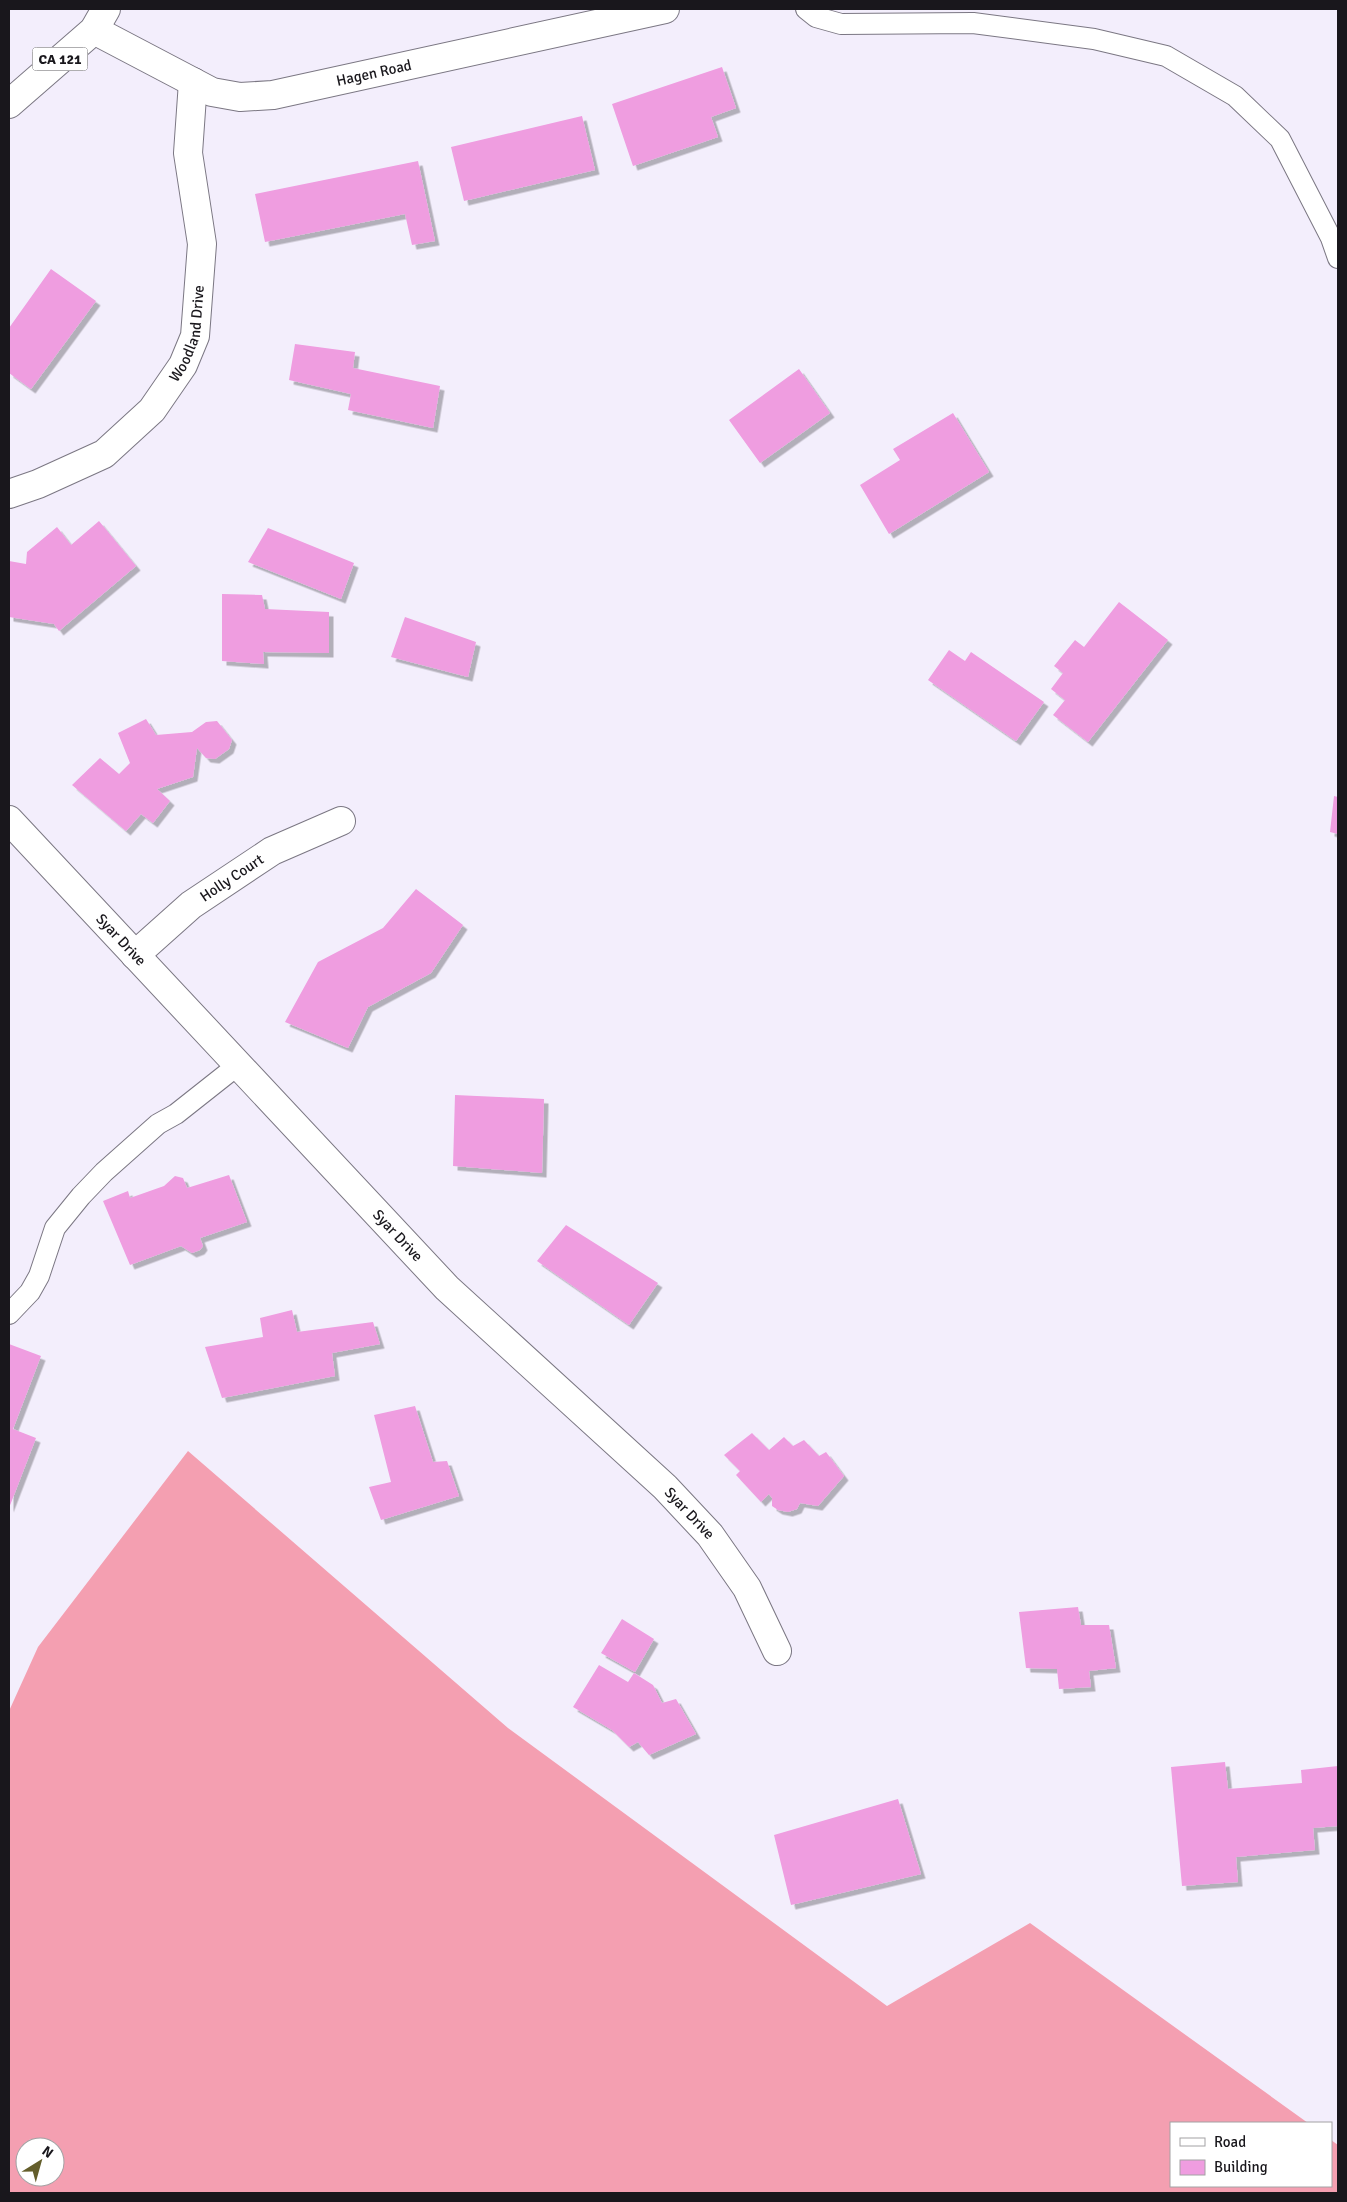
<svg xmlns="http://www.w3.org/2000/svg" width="1347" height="2202" viewBox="0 0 1347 2202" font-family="Signika,sans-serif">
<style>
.forest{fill:#f49fb1;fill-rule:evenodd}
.building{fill:#ef9de0;filter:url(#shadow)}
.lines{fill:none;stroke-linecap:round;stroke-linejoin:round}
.lane-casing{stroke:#7b7783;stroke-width:22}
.street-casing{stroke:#7b7783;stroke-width:30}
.primary-casing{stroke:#7b7783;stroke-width:30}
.lane{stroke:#fff;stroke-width:20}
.street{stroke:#fff;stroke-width:28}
.primary{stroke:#fff;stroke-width:28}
.labels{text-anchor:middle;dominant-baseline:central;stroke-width:4;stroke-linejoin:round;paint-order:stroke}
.shield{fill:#fff;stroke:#5e5d60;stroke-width:1}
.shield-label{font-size:14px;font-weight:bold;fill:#19171c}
.street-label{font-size:15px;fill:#19171c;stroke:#fff}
</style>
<defs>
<filter id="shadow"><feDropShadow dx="4.5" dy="4.5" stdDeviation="0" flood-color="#0004"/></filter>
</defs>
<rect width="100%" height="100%" fill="#f3eefc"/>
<path class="forest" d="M188,1451L508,1728L887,2006L1030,1923L1308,2123H1171V2186H1331V2140L1338,2145V2193H9V1711L38,1647ZM25,2147H55V2177H25Z"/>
<path class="building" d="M722,67L736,108L711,117L718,137L633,166L612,104Z
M582,116L595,170L464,201L451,147Z
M418,161L435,241L412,245L405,214L265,242L255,194Z
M51,269L96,301L31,389L9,373V328Z
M295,344L355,352L353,368L440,386L433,428L348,410L351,394L289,380Z
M799,369L830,413L760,463L729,420Z
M953,413L989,472L889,534L860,485L900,460L893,449Z
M99,521L136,566L59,631L54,624L9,617V561L26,564L27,552L57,527L71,545Z
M268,528L354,563L341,599L248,562Z
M222,594L262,595L265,609L329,612V653L263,652L264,664L222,661Z
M1119,602L1168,640L1088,742L1053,715L1065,700L1051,689L1063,673L1054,666L1075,640L1084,647Z
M405,617L476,642L468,677L391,657Z
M949,650L965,661L971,652L1044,702L1016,741L928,680Z
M146,719L156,735L192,732L206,722L217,721L232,740L229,749L215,759L206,758L197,748L193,777L157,789L170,801L153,823L141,814L126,831L72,785L100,758L119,774L130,763L118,733Z
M1334,796L1338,797V834L1330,832Z
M416,889L463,925L431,973L368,1007L348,1048L285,1022L318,962L383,928Z
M455,1095L544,1099L542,1173L453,1166Z
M229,1175L247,1222L200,1238L203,1246L200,1250L192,1253L181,1246L130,1265L103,1201L128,1191L130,1198L164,1186L175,1176L183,1178L187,1188Z
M566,1225L658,1283L629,1325L537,1261Z
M292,1310L297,1332L373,1322L380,1344L332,1353L335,1376L222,1398L205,1347L263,1337L260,1318Z
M9,1344L41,1356L13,1429L36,1438L9,1508Z
M415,1406L433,1462L447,1461L459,1496L381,1520L369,1487L391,1482L374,1415Z
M752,1433L769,1450L784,1437L793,1446L804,1440L819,1456L826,1452L844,1476L818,1506L800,1503L797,1509L788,1512L778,1510L772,1506V1498L769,1494L761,1502L736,1475L740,1471L724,1455Z
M1078,1607L1081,1625H1109L1116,1668L1089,1671L1091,1687L1059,1689L1057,1669L1026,1668L1019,1612Z
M622,1619L654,1639L635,1672L601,1653Z
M599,1665L628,1682L634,1673L653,1685L662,1703L676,1699L696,1734L649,1755L638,1742L629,1747L612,1730L573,1707Z
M1225,1762L1228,1789L1302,1783L1301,1770L1338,1766V1826L1313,1828L1315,1850L1236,1857L1238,1882L1182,1886L1171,1767Z
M898,1799L921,1874L791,1905L774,1835Z"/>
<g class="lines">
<defs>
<path id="lane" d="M806,9L816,17L841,24L973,23L1094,39L1166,56L1235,96L1280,139L1331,238L1338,258
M9,1314L30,1292L39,1276L55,1228L81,1196L104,1172L158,1124L176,1114L238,1065"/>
<g id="street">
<path id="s1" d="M94,30L212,92L240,97L273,95L665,9"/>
<path id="s2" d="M9,494L38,484L104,454L152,410L183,365L195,336L202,244L188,153L193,82"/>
<path id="s3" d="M9,820L447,1288L665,1487L710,1535L747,1588L777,1651"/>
<path id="s4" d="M135,955L191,905L272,851L341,821"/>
</g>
<path id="primary" d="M9,104L94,30L106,9"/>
</defs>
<use href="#lane" class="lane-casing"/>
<use href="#street" class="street-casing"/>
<use href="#primary" class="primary-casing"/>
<use href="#lane" class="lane"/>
<use href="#street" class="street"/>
<use href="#primary" class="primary"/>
</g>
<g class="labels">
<rect class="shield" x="32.5" y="47.5" width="55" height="23" rx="4"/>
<g class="shield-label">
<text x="60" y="59">CA 121</text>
</g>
<g class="street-label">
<text stroke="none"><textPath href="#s1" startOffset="298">Hagen Road</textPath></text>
<text stroke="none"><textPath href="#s2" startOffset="255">Woodland Drive</textPath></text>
<text stroke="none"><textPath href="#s4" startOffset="124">Holly Court</textPath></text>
<text stroke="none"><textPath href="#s3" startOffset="164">Syar Drive</textPath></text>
<text stroke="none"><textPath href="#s3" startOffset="569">Syar Drive</textPath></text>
<text stroke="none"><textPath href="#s3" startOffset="972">Syar Drive</textPath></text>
</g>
</g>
<rect width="1347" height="2202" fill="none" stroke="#19171c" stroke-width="20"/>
<rect x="1170" y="2122" width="162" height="65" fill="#ffffff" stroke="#a3a2a4"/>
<rect x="1180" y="2138" width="25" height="8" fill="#ffffff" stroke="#a3a2a4"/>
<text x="1214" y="2147" font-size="15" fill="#19171c">Road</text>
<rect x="1180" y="2160" width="25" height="15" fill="#ef9de0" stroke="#a3a2a4"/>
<text x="1214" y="2172" font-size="15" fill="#19171c">Building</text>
<g transform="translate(40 2162) rotate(37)"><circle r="24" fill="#ffffff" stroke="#a3a2a4"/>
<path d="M0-4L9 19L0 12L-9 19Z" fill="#645e2b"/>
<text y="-8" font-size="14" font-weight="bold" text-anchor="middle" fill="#19171c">N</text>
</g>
</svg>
